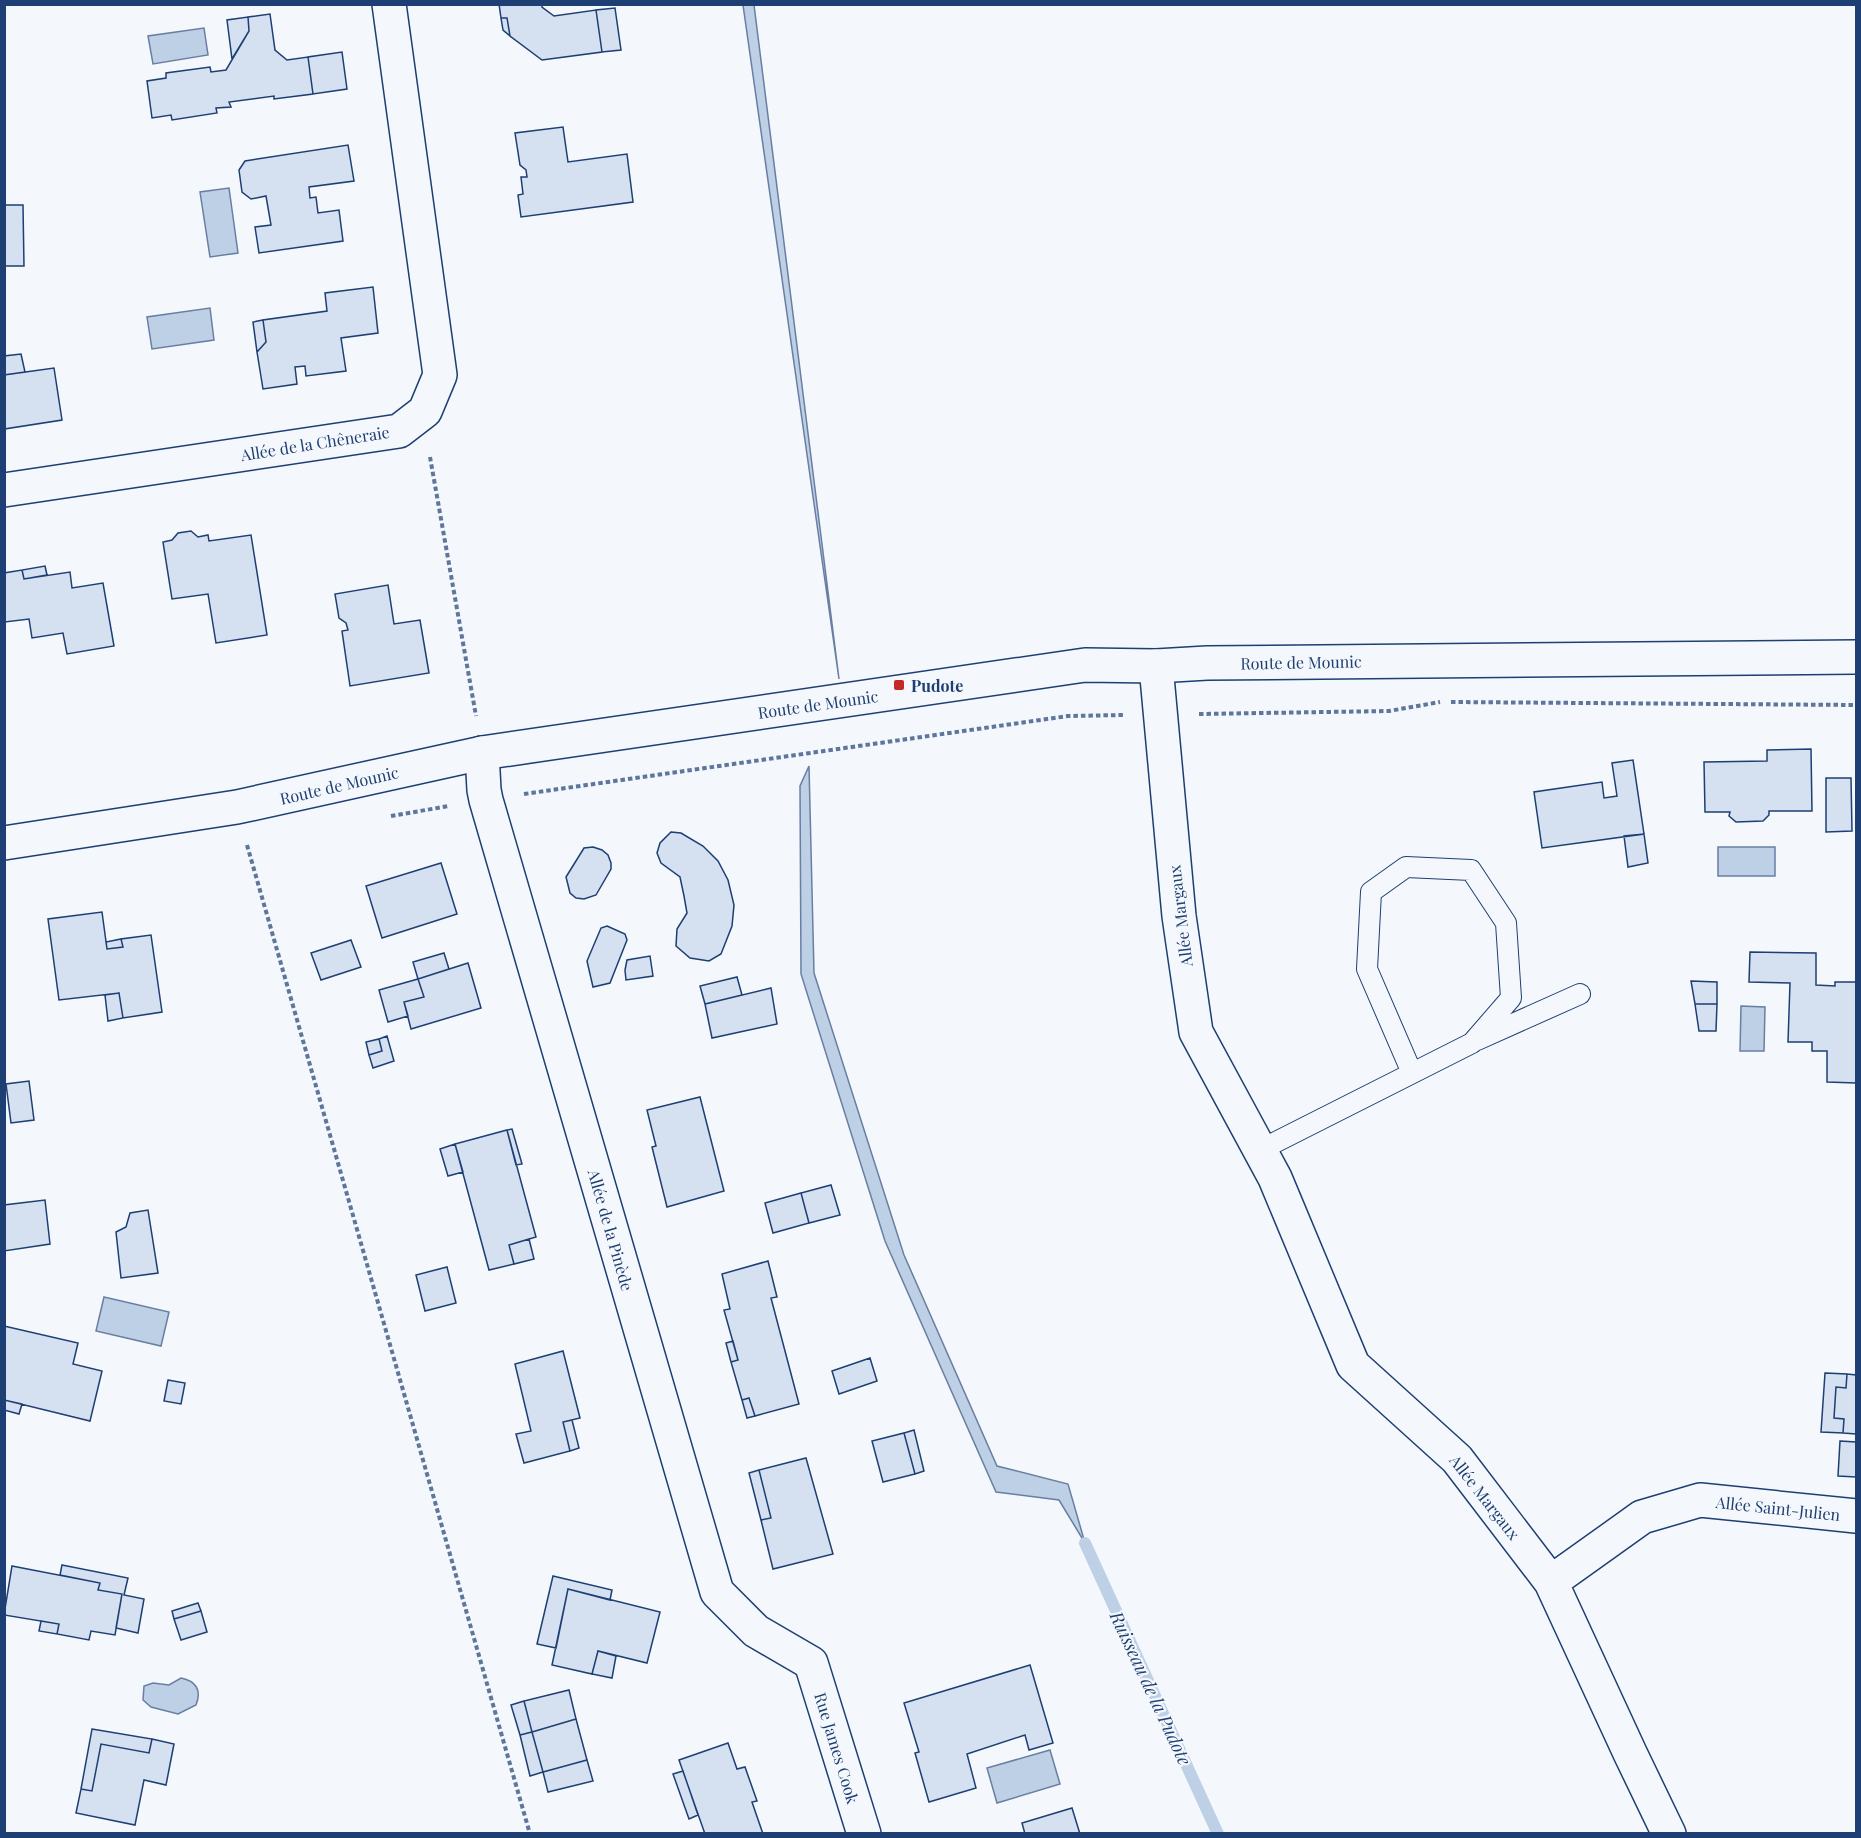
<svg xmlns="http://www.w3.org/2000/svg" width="1861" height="1838" viewBox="0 0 1861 1838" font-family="'Playfair Display',serif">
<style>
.water{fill:#bed0e5;stroke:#687fa3;stroke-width:1.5}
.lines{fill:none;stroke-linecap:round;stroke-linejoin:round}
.stream{stroke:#bed0e5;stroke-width:12}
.building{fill:#d5e0f0;stroke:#1d3f73;stroke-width:1.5}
.lane-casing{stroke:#1d3f73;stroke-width:22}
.street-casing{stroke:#1d3f73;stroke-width:36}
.secondary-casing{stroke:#1d3f73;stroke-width:36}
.path{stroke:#5e769c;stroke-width:4;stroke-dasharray:4.5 3;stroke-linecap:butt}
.lane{stroke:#f4f7fb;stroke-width:20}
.street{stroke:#f4f7fb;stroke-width:33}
.secondary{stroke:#f4f7fb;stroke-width:33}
.poi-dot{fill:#c62828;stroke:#f4f7fb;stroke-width:2}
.labels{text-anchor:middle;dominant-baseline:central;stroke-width:4.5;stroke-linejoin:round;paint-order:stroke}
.street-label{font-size:16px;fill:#1d3f73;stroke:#f4f7fb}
.poi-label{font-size:16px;font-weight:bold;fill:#1d3f73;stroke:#f4f7fb;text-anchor:start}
.water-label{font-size:18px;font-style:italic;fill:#1d3f73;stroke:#f4f7fb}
</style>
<rect width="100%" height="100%" fill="#f4f7fb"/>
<path class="water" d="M743,5H754L839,679Z
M204,28L208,55L153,64L148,36Z
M229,188L238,253L210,257L200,192Z
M210,308L214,340L152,349L147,317Z
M809,766L814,973L904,1255L997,1466L1068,1484L1085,1543L1059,1500L996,1492L885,1241L801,974L800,786Z
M1718,847H1775V876H1718Z
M1741,1006L1765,1007L1764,1051H1740Z
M104,1297L169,1312L161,1346L96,1331Z
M181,1678C196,1681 202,1690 196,1705L178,1714L151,1707L143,1700L144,1686L153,1683L169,1685Z
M1050,1750L1060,1784L997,1803L987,1768Z"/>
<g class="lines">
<path class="stream" d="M1085,1543L1218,1834"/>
</g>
<path class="building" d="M499,4H542V7L554,16L596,10L602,52L542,60L510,36L507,18H501Z
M615,8L621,50L602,52L596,10Z
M270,14L275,50L287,60L308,57L313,94L274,99V96L229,102L231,107L216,108L217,113L172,120L171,115L152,118L147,81L166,78V73L210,67L211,72L226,70L249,31L248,17Z
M248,17L249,31L232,59L227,20Z
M501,18H507L510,36L503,30Z
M342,52L347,89L313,94L308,57Z
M563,127L568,162L627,154L633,202L521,217L518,195L523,194L521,177H527L526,170L520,165L515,133Z
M348,145L354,181L309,187L310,198L316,197L318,213L339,210L343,241L259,253L255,227L271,225L266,196L251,199L242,192L239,170L245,161Z
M4,205H23L24,266H4Z
M373,287L378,333L341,338L346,371L306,376L305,366L295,367L297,384L263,389L257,352L266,342L263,320L327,311L325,293Z
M263,320L266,342L257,352L253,322Z
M21,354L25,372L4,375V356Z
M54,368L62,420L4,429V375Z
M191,531L198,537L208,535L209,541L251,535L267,635L216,643L208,594L172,599L163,542L172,540L178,533Z
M45,566L47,575L24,579L22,570Z
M22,570L24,579L70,572L72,588L103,583L114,646L67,654L63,633L32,638L29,619L5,622L4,573Z
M388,585L394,624L420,620L429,673L350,686L342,631L348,630L346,623L339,618L335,594Z
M1811,749L1812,811H1769V815L1763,821L1736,822L1729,816L1730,812H1705L1704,762L1767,761V750Z
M1633,760L1644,834L1542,848L1534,792L1602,782L1604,798L1617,796L1612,763Z
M1826,778H1851L1852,831L1826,832Z
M671,832L681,833L703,846L718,861L728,880L734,905L732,926L721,954L709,961L690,958L676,946L677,929L687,913L684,896L680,877L661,863L657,853L660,843Z
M1644,834L1648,863L1628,867L1624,836Z
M593,847L602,850L608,855L611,863V869L596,895L584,899L576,898L570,893L566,877L584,848Z
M441,863L457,914L382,938L366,886Z
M102,912L107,949L123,947L121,939L151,935L162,1012L123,1018L119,993L59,1000L48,919Z
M607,926L625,934L627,940L610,983L593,987L587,961L601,928Z
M121,939L123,947L107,949L106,942Z
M351,940L361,967L321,980L311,953Z
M1750,952L1816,953V985L1835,986V982H1856V1083L1827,1082V1051H1812V1042H1788L1790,983L1749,982Z
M444,953L449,969L418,979L413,962Z
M650,956L653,976L626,980L625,970L627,960Z
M468,963L481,1008L411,1029L404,1002L424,997L418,979Z
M737,977L742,995L705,1004L700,986Z
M418,979L424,997L404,1002L408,1016L388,1022L379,990Z
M1691,981L1717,982V1004H1695Z
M771,988L777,1024L712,1038L705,1004Z
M119,993L123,1018L108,1021L105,995Z
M1695,1004H1717L1716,1031H1699Z
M387,1036L394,1061L373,1068L369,1055L382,1051L379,1039Z
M379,1039L382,1051L369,1055L366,1042Z
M29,1081L34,1120L11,1123L6,1084Z
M700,1097L724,1191L667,1207L652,1147L656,1146L647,1110Z
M512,1129L522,1164L516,1165L507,1130Z
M507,1130L536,1237L509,1245L514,1264L489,1270L455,1144Z
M455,1144L463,1172L448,1176L440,1149Z
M831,1185L840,1215L809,1223L801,1193Z
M801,1193L809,1223L773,1233L765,1203Z
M45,1200L50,1244L4,1251V1205Z
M148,1210L158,1273L121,1278L116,1232L126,1227L130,1213Z
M529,1239L534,1259L514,1264L509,1245Z
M768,1261L777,1297L771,1298L799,1404L755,1416L749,1398L742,1400L731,1362L738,1360L724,1310L730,1309L722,1274Z
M447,1267L456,1303L425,1311L416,1275Z
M4,1326L78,1343L73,1364L102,1371L90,1421L4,1400Z
M733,1341L738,1360L731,1362L726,1343Z
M563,1351L580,1418L563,1422L570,1451L524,1463L516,1434L531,1431L515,1364Z
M870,1358L877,1381L839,1394L832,1371Z
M1825,1373L1847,1374L1846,1388L1836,1387L1834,1418L1844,1419L1843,1433L1821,1432Z
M1847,1374L1856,1375V1434L1843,1433L1844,1419L1834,1418L1836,1387L1846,1388Z
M168,1380L185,1383L181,1404L164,1401Z
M749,1398L755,1416L747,1418L742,1400Z
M4,1400L22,1404L19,1414L4,1410Z
M572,1420L579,1448L570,1451L563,1422Z
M914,1430L924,1471L915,1474L904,1433Z
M904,1433L915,1474L883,1482L872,1441Z
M1840,1441L1856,1442V1477L1838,1476Z
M806,1458L833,1554L773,1569L761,1520L771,1518L759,1470Z
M759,1470L771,1518L761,1520L749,1473Z
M62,1565L128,1578L124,1595L144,1599L138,1633L116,1628L122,1594L98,1590L100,1583L60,1575Z
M12,1566L100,1583L98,1590L122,1594L115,1635L91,1631L89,1640L57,1634L59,1624L4,1615Z
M553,1576L612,1590L610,1600L568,1589L556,1648L537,1644Z
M568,1589L660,1612L647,1663L598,1651L592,1674L552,1665Z
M198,1603L201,1611L174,1619L172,1611Z
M201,1611L207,1632L181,1640L174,1619Z
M41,1621L59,1624L57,1634L39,1631Z
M598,1651L616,1656L612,1678L592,1674Z
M1030,1665L1053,1743L1029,1750L1025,1735L967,1754L976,1788L929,1802L915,1753L919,1752L904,1703Z
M569,1690L576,1719L532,1732L524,1701Z
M524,1701L532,1732L520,1735L511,1705Z
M576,1719L587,1760L543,1772L532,1732Z
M92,1729L152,1739L149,1753L101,1744L92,1791L81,1789Z
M532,1732L543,1772L530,1776L520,1735Z
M152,1739L174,1744L166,1785L144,1780L135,1825L76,1813L81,1789L92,1791L101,1744L149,1753Z
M728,1743L737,1769L745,1767L757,1801L752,1802L763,1834H705L679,1760Z
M587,1760L593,1781L548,1792L543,1772Z
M683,1771L698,1815L689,1819L673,1774Z
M1072,1808L1080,1834H1025L1022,1823Z"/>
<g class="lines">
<defs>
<path id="lane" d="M1477,1040L1580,994
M1260,1150L1472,1043L1511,998L1506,923L1471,870L1406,867L1371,892L1367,969L1412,1073"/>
<path id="street" d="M4,490L399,431L425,411L440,375L389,4
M1156,666L1179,916L1196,1032L1275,1178L1353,1365L1457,1459L1551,1582L1630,1753L1669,1834
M482,753L484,790L486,800L717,1592L756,1631L811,1663L864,1834
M1551,1582L1642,1517L1700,1500L1856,1516"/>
<path id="secondary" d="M4,843L237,807L482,753L1085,665L1156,666L1207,663L1856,657"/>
</defs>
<use href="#lane" class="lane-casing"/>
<use href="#street" class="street-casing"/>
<use href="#secondary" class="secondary-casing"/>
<path class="path" d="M430,457L476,716
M1451,702L1856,705
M1199,714L1389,711L1440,702
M524,794L1068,716L1123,715
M391,816L449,806
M247,845L530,1834"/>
<use href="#lane" class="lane"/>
<use href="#street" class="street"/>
<use href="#secondary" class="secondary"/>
</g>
<rect class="poi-dot" x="893" y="679" width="12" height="12" rx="3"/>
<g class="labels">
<g class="street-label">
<text transform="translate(315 443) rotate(-9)">Allée de la Chêneraie</text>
<text transform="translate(1301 662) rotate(-1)">Route de Mounic</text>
<text transform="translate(818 704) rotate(-8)">Route de Mounic</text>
<text transform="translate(339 785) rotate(-13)">Route de Mounic</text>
<text transform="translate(1180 916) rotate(-97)">Allée Margaux</text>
<text transform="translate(611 1230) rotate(74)">Allée de la Pinède</text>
<text transform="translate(1485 1497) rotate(52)">Allée Margaux</text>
<text transform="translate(1778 1508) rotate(6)">Allée Saint-Julien</text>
<text transform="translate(837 1748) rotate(73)">Rue James Cook</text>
</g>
<g class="poi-label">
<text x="911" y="685">Pudote</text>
</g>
<g class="water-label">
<text transform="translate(1151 1688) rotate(65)">Ruisseau de la Pudote</text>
</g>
</g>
<rect width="1861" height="1838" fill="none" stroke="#1d3f73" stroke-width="12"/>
</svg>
